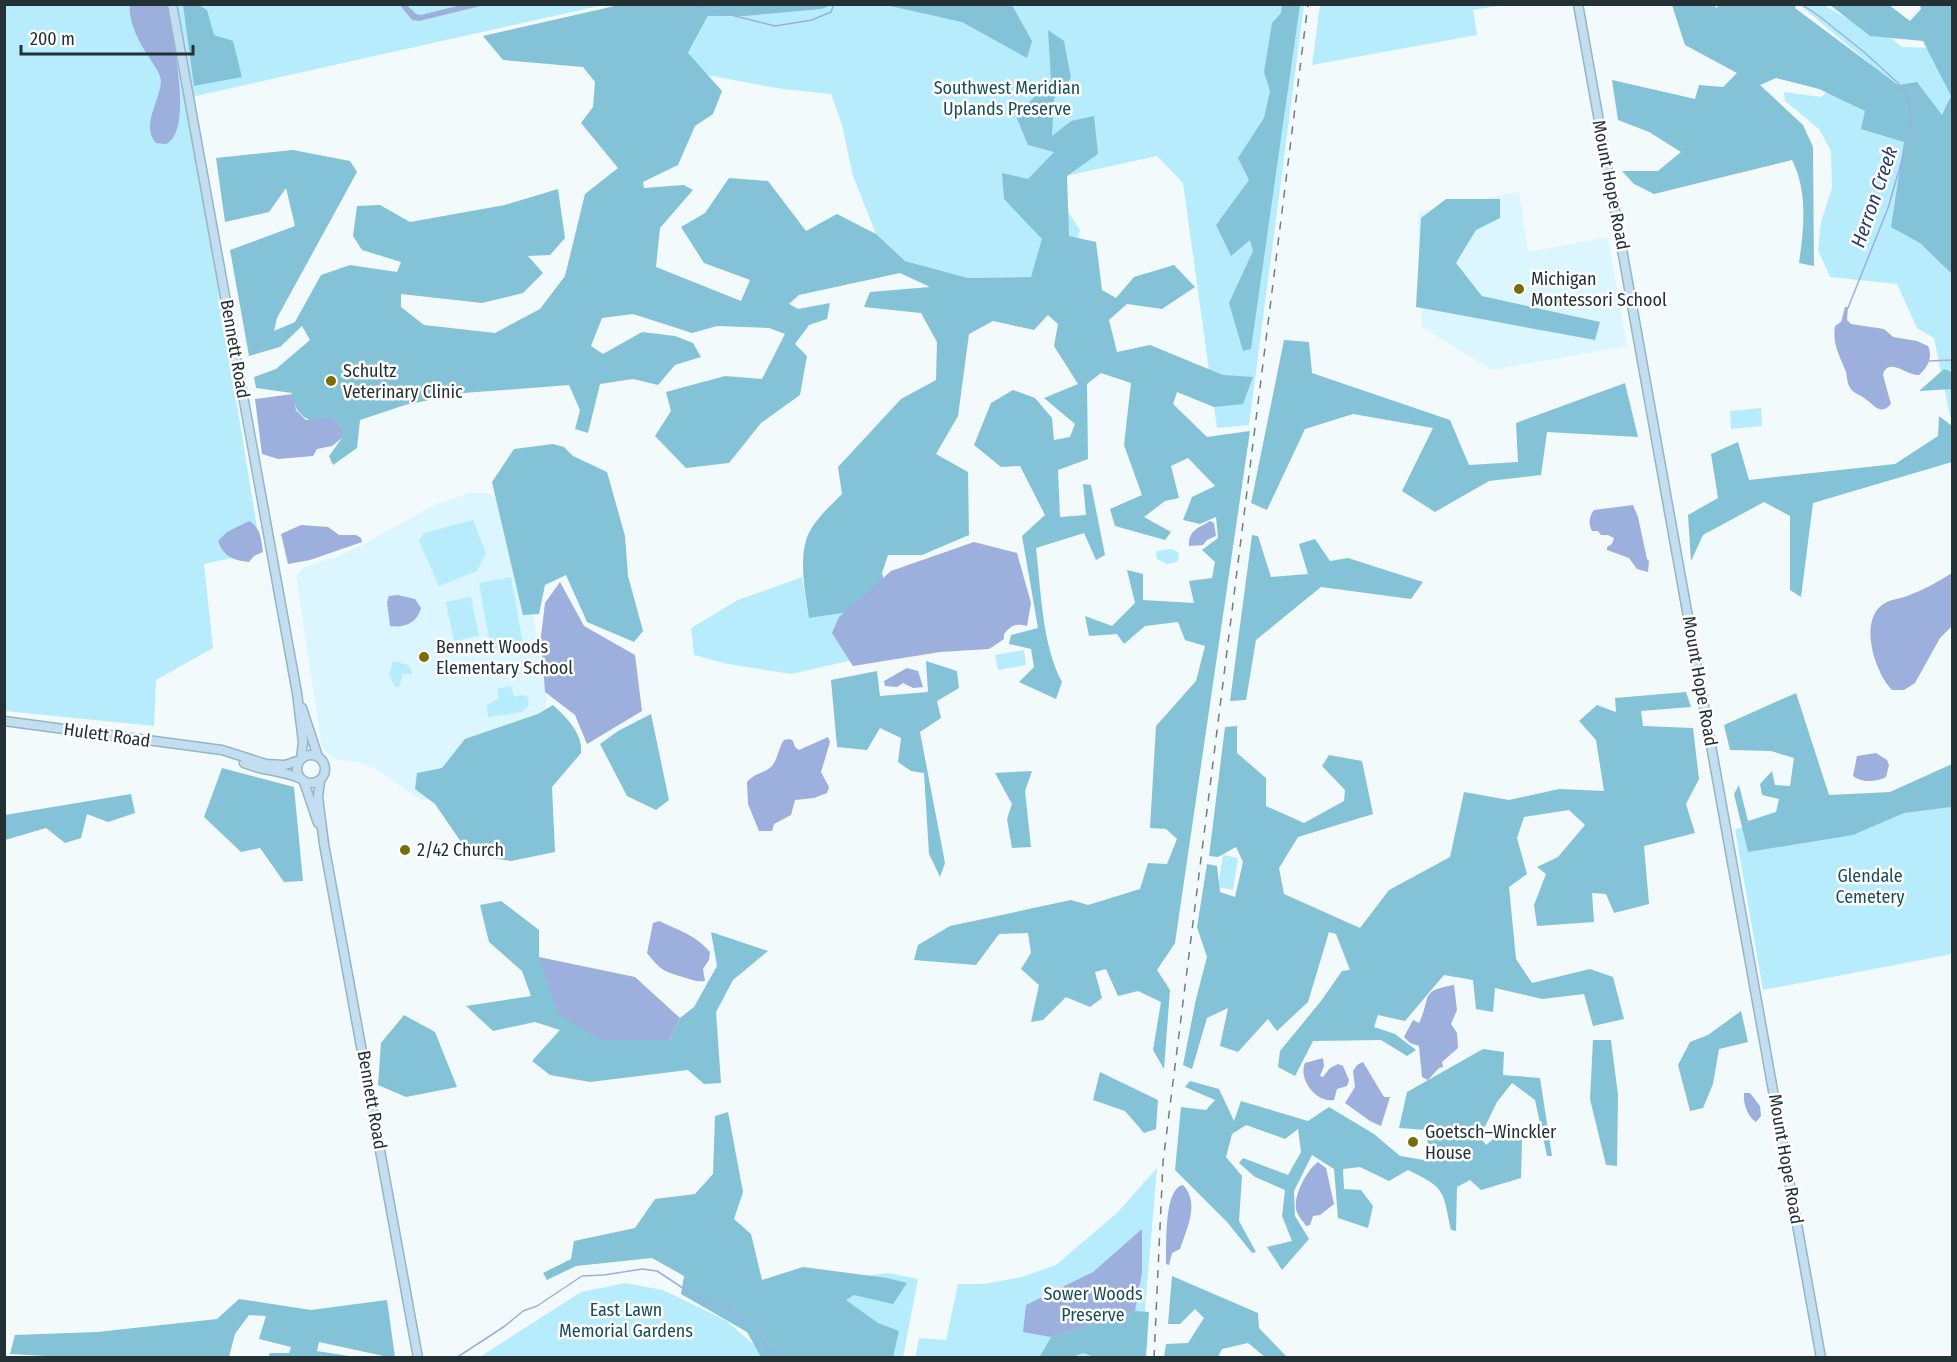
<svg xmlns="http://www.w3.org/2000/svg" width="1957" height="1362" viewBox="0 0 1957 1362" font-family="'Fira Sans Condensed',sans-serif">
<style>
.built{fill:#dbf6ff}
.green{fill:#b7ecfd}
.forest{fill:#84c3d7}
.water{fill:#9cafdd}
.lines{fill:none;stroke-linecap:round;stroke-linejoin:round}
.stream{stroke:#9cafdd;stroke-width:1.5}
.secondary-casing{stroke:#94b7c2;stroke-width:11}
.secondary{stroke:#c3def1;stroke-width:8}
.rail{stroke:#727d80;stroke-width:1.5;stroke-dasharray:8 8;stroke-linecap:butt}
.poi-dot{fill:#7a6d09;stroke:#fff;stroke-width:2}
.labels{text-anchor:middle;dominant-baseline:central;stroke-width:5;stroke-linejoin:round;paint-order:stroke}
.park-label{font-size:18px;fill:#184d5c;stroke:#fff}
.street-label{font-size:18px;fill:#233135;stroke:#fff}
.poi-label{font-size:18px;fill:#233135;stroke:#fff;text-anchor:start}
.water-label{font-size:20px;font-style:italic;fill:#263971;stroke:#fff}
</style>
<rect width="100%" height="100%" fill="#f3fafc"/>
<path class="built" d="M1519,192L1528,252L1608,237L1627,346L1492,370L1422,327L1418,212Z
M469,493H487L500,500L533,614L547,700L543,713L436,797L421,800L374,768L356,762L334,759L322,748L296,576L304,567L336,557L364,544L434,505Z"/>
<path class="green" d="M886,4L1304,5L1249,425L1217,428L1183,183L1157,156L1057,178L1055,192L1080,230L1070,267L1031,277L968,278L905,261L876,234L853,176L842,125L831,94L782,89L707,75L688,54L709,15L746,16L822,9L832,5Z
M4,5H603L187,98L261,552L204,564L213,648L156,680L154,726L5,711Z
M1320,5H1504L1473,10L1477,35L1312,65Z
M1800,5H1824L1849,20L1870,21L1902,47L1935,48L1952,69V418L1950,416L1934,338L1917,328L1897,284L1830,277L1818,250L1821,222L1832,188L1831,151L1819,129L1785,101L1784,92L1821,97L1832,88L1888,85L1870,64Z
M1761,408L1762,426L1731,429L1730,411Z
M473,520L486,553L477,571L439,586L419,541L424,533Z
M1171,549L1178,552L1179,558L1177,562L1167,564L1157,559L1156,554L1157,551Z
M511,577L523,643L491,649L479,583Z
M802,577L809,618L849,612L857,659L791,674L728,664L694,655L691,628L738,600Z
M471,597L479,636L454,641L446,602Z
M1024,650L1026,665L998,670L995,655Z
M393,661L408,665L413,674H403L399,687H395L389,675Z
M511,686L514,697L520,695L527,696L529,705L522,712L488,717L487,705L499,698L497,689Z
M1952,770V954L1763,990L1735,829L1897,797Z
M1223,855L1238,858L1233,890L1218,887Z
M1157,1168L1141,1356L1130,1358H915L919,1338L946,1340L958,1284H984L1022,1277L1056,1265L1117,1213Z
M888,1273L918,1279L903,1357L478,1358L581,1292L625,1283L663,1290L725,1320L764,1353V1289Z"/>
<path class="forest" d="M183,5H199L207,10L214,35L233,41L242,77L194,86Z
M619,5H832L822,9L746,16H708L688,53L722,91L713,114L695,126L678,165L643,182L644,188L684,185L693,190L660,228L656,267L741,301L750,280L704,263L681,227L705,213L729,178L768,181L806,231L837,214L876,234L905,261L968,278L1031,277L1042,239L1004,199L1002,173L1028,179L1054,152L1028,145L1016,116L1051,80L1048,30L1064,41L1071,78L1054,99L1052,136L1071,121L1094,116L1098,154L1067,176L1069,236L1096,242L1102,290L1116,298L1134,277L1174,265L1195,287L1162,309L1127,304L1109,320L1117,352L1150,345L1223,375L1253,377L1243,404L1214,407L1177,392L1173,404L1207,437L1250,431L1175,943L1157,970L1170,990L1164,1069L1153,1050L1161,1002L1138,991L1118,996L1106,969L1095,972L1102,998L1090,1007L1066,997L1043,1020L1031,1022L1039,985L1021,969L1031,953L1028,933L999,934L976,965L914,960L918,945L950,926L1071,900L1088,905L1140,889L1148,863L1167,864L1177,839L1166,829L1150,828L1156,726L1196,681L1205,646L1185,640L1178,622L1145,626L1124,644L1117,634L1089,636L1085,616L1112,626L1135,603L1127,570L1143,574V600L1194,603L1189,581L1212,578L1215,562L1202,550L1218,538L1216,517L1200,524L1183,520L1192,497L1215,486L1188,458L1171,466L1179,498L1165,501L1144,517L1171,532L1165,540L1115,526L1110,509L1142,495L1124,445L1131,383L1101,373L1087,384L1088,459L1058,470L1060,517L1086,515L1083,484L1091,485L1105,555L1096,560L1084,533L1036,548C1041,590 1042,645 1062,682L1056,699L1019,682L1034,667L1031,649L1009,644L1011,635L1038,628L1022,536L1045,515L1020,466L1001,467L974,445L991,403L1013,390L1035,398L1052,418L1054,440L1070,437L1075,424L1044,398L1078,384L1054,346L1058,324L1048,315L1034,330L993,321L969,334L958,416L936,454L968,472L969,535L922,555H888L882,573L891,606L809,618C805,591 796,549 813,526C821,514 832,504 842,494L838,467L901,399L936,380L937,342L921,313L864,307L870,292L930,287L900,273L799,295L789,304L798,309L830,303L827,319L809,325L795,344L807,356L800,395L761,423L729,463L686,468L655,436L671,411L666,392L725,376L762,379L785,334L769,328L717,326L692,333L633,314L602,318L591,346L603,354L642,332L675,336L693,343L701,357L675,365L658,385L633,379L600,384L588,433L575,429L580,410L569,385L464,393L405,405L360,420L357,448L333,465L329,456L342,438V426C317,422 296,424 292,393L256,388L254,377L276,369L310,340L302,326L280,347L249,356L230,250L295,226L286,188L269,212L225,222L216,158L293,150L350,161L357,172L277,318L274,331L295,322L321,275L350,265L397,272L401,262L362,250L353,236L357,206L380,205L410,222L505,205L558,189L565,238L550,255L528,256L543,273L523,293L482,303L401,294V307L424,325L495,333L540,309L565,276L585,194L618,168L581,123L593,107L595,82L583,67L503,60L483,36Z
M886,5H1012L1032,41L1027,58L962,22Z
M1282,5H1300L1251,349L1243,351L1229,303L1253,251L1250,240L1231,256L1216,225L1249,180L1238,158L1264,118L1270,91L1264,72L1272,23L1281,13Z
M1718,5H1796L1795,8L1898,85L1917,82L1942,115L1951,96L1923,41L1870,36L1830,5H1889L1910,21L1921,9L1920,5H1952V274L1920,243L1891,227L1904,142L1861,129L1865,111L1819,89L1776,78L1760,85L1803,125L1813,147L1814,266L1799,263C1804,228 1808,192 1792,160L1654,194L1634,184L1622,171H1658L1681,152L1649,132L1618,120L1612,80L1695,99L1699,85L1723,87L1737,73L1685,45L1672,5H1713L1717,8Z
M1446,199H1500V218L1476,230L1456,263L1482,296L1600,322L1595,340L1416,307L1421,218Z
M1284,340L1309,342L1312,373L1450,420L1469,465L1518,462L1516,423L1625,383L1638,437L1547,432L1541,475L1489,481L1435,512L1402,491L1433,428L1353,414L1305,429L1267,510L1251,503Z
M1944,369L1952,372V389L1919,391Z
M1939,416L1952,426V462L1813,503L1801,597L1790,590V516L1764,502L1703,535L1691,561L1688,515L1718,498L1711,454L1738,442L1749,480L1895,464L1938,436Z
M553,444L564,447L573,456L607,472L625,536L628,576L643,631L634,642L587,622L566,575L545,585L539,614L523,615L492,482L514,449Z
M1252,535L1258,536L1271,577L1308,574L1299,544L1315,539L1330,561L1348,558L1423,582L1411,599L1321,587L1256,640L1246,700L1230,701Z
M926,661L957,671L959,688L937,701L941,718L920,732L945,863L940,877L929,854L924,773L911,771L898,762L901,738L880,728L867,750L837,747L831,680L877,671L880,696L928,692Z
M1686,692L1691,707L1641,711L1643,726L1693,728L1699,779L1686,804L1695,833L1644,846L1649,904L1614,913L1606,894L1592,893L1594,922L1537,926L1534,905L1546,874L1537,867L1558,857L1585,825L1569,810L1524,817L1517,838L1527,874L1509,887L1516,959L1532,983L1590,969L1613,977L1624,1019L1593,1026L1584,994L1542,999L1495,988L1493,1012L1476,1009L1473,980L1444,975L1405,1021L1378,1015L1374,1027L1395,1034L1416,1050L1407,1056L1381,1040L1313,1041L1295,1076L1278,1067L1280,1051L1321,1001L1342,971L1350,970L1336,934L1329,932L1308,1002L1277,1031L1268,1019L1238,1052L1220,1046L1228,1008L1207,1018L1192,1069L1183,1065L1196,999L1207,957L1197,927L1207,864L1217,866L1220,892L1235,897L1243,862L1236,847L1218,857L1209,856L1225,727L1237,726V753L1266,778V806L1304,823L1344,801L1345,790L1322,766L1329,755L1362,761L1373,814L1298,837L1279,868L1284,894L1360,928L1389,890L1450,857L1464,792L1509,800L1559,789L1604,791L1596,740L1579,721L1597,705L1616,712L1615,698Z
M1796,693L1829,795L1890,792L1952,764V812L1951,807L1904,813L1853,835L1748,852L1734,794L1739,785L1748,821L1776,812L1779,799L1762,795L1760,784L1772,771L1775,785L1790,786L1794,758L1771,751L1730,750L1724,725Z
M553,705C566,717 583,733 581,753L552,787L555,852L511,861L470,855L435,804L415,789L417,773L442,768L465,739L538,714Z
M651,714L669,800L656,810L627,796L600,744L618,731Z
M222,768L294,787L303,881L284,882L260,848L241,852L204,817Z
M1032,771L1025,791L1031,847L1012,848L1007,819L1012,804L995,773Z
M131,794L135,813L108,822L87,814L81,838L65,843L46,828L5,840V815Z
M501,901L539,930V957L669,1040L680,1018L694,1007L717,966L711,932L768,951L733,980L716,1012L721,1083L704,1084L688,1070L590,1082L550,1075L532,1061L560,1030L535,1022L493,1031L466,1006L531,996L522,971L489,942L480,905Z
M1741,1011L1748,1042L1719,1049L1713,1084L1703,1108L1690,1111L1678,1065L1690,1042L1708,1035Z
M404,1015L435,1032L457,1087L406,1097L378,1085L381,1043Z
M1593,1040H1611L1618,1095L1617,1166L1606,1165L1590,1099Z
M1483,1049L1504,1052L1503,1075L1540,1078L1552,1156H1547L1535,1100L1512,1083L1497,1102L1480,1137L1486,1145L1508,1127L1522,1140L1521,1178L1481,1190L1470,1180L1457,1187L1456,1231L1451,1230C1443,1191 1446,1188 1408,1170L1389,1181L1360,1167L1343,1169L1344,1189L1361,1190L1373,1206L1368,1228L1338,1218L1334,1169L1312,1155L1294,1191L1295,1216L1309,1239L1282,1270L1267,1247L1292,1241L1282,1216L1285,1190L1255,1177L1239,1163L1243,1158L1288,1175L1301,1152L1298,1129L1285,1139L1246,1125L1232,1134L1226,1157L1242,1176L1239,1221L1256,1252L1252,1253L1227,1222L1175,1170L1181,1107L1206,1110L1215,1100L1185,1087L1190,1081L1219,1089L1234,1121L1241,1101L1308,1121L1329,1107L1374,1134L1400,1156L1430,1161L1426,1130L1399,1128L1407,1092Z
M1100,1072L1158,1100L1156,1129L1144,1133L1125,1111L1093,1100Z
M728,1112L743,1192L734,1219L751,1234L762,1280L803,1267L887,1278L907,1283L893,1304L854,1295L846,1300L878,1323L899,1331L893,1357H761L747,1332L681,1294L684,1276L652,1258L576,1266L547,1280L543,1273L571,1259L574,1241L635,1228L655,1199L695,1194L713,1174L715,1116Z
M1172,1276L1258,1313L1259,1328L1287,1357H1265L1248,1343L1222,1349L1218,1357H1164L1166,1344L1188,1343L1204,1318L1195,1309L1180,1324H1168Z
M239,1299L311,1310L387,1300L395,1357H388L319,1342L317,1351L355,1357H268L270,1353H289L291,1347L259,1339L266,1316L249,1315L235,1334L229,1357L83,1358L10,1354L15,1335L97,1332L217,1319Z
M1135,1311L1149,1312L1146,1357H1095L1083,1353L1072,1357L1039,1358L1051,1337Z"/>
<path class="water" d="M465,4L485,5L419,21L412,20L400,5H407L416,14L421,15Z
M130,5H167C171,32 195,130 166,144L156,143C140,125 161,100 161,80C159,70 152,63 147,54C138,41 128,20 130,5Z
M1845,307H1848L1847,320L1851,324L1884,329L1893,337L1917,341L1928,346C1933,357 1928,367 1919,375C1907,376 1888,356 1883,375L1891,404C1880,417 1874,404 1864,398C1859,394 1852,393 1849,386C1847,382 1847,376 1846,372C1840,356 1832,344 1835,326L1841,322Z
M293,394L296,410L306,420L330,417L342,427V438L332,446L317,449L313,456L278,459L262,454L255,399Z
M1633,505L1638,517L1647,559L1649,561L1648,572L1637,569L1629,558L1607,550V547L1612,544L1614,538L1608,535H1601L1598,531H1592C1588,524 1589,516 1594,510Z
M249,521C261,528 261,539 263,552L254,556L249,562C233,560 224,557 218,541L227,532Z
M1210,521L1214,523L1216,536L1207,540L1203,545L1189,546C1188,530 1199,528 1210,521Z
M301,525L328,527L339,535H356L361,538L362,542L310,560L288,564L281,534Z
M974,542L1017,553L1031,603L1027,626C1016,623 1011,625 1004,634V639L989,649L940,652L853,666L832,633L839,617L891,571Z
M1952,573V626L1940,638L1915,683L1904,690H1892C1875,673 1857,619 1885,603C1891,599 1900,599 1907,596C1923,590 1938,582 1952,573Z
M560,582L584,626L635,655L642,711L587,744L575,715L545,692L541,636L545,603Z
M398,595L415,599L421,608C417,623 405,628 390,626L387,602L389,596Z
M907,668L918,671L923,687L913,688L903,683L897,687L885,686L884,681Z
M828,737L830,742L821,772L829,787L827,793L814,798L795,800L791,815L774,824L772,831H759L748,804L747,782C756,772 763,774 771,767C778,760 778,748 784,740L790,739L793,741L795,747L799,750Z
M1876,753L1887,760L1889,765L1886,777C1876,782 1861,783 1853,776L1857,756Z
M659,921C680,931 694,934 710,952L709,960L703,969L705,981C697,982 693,980 686,978C664,971 662,972 647,953L653,923Z
M539,957L635,977L680,1018L669,1040H601L558,1014Z
M1454,985L1457,1010L1451,1024L1457,1033L1458,1048L1442,1062L1443,1067L1439,1068L1428,1080L1422,1077L1419,1046L1410,1043L1404,1037L1413,1020L1419,1023C1432,997 1418,991 1454,985Z
M1323,1058L1324,1066L1320,1076L1323,1077L1330,1068L1338,1064L1343,1066L1349,1080L1347,1086L1337,1089L1334,1100C1316,1103 1298,1079 1305,1063Z
M1363,1062L1384,1097H1390L1381,1126L1370,1121L1345,1103L1355,1087L1353,1071L1357,1065Z
M1744,1093H1750L1760,1106L1761,1116L1756,1122C1747,1116 1743,1103 1744,1093Z
M1318,1162L1326,1168L1334,1204L1320,1215L1313,1216L1310,1225L1306,1226C1303,1221 1297,1215 1296,1209C1294,1194 1307,1170 1318,1162Z
M1183,1185C1200,1203 1187,1228 1180,1249L1172,1253L1169,1265L1166,1264C1167,1247 1163,1189 1183,1185Z
M1142,1229V1273L1135,1311L1051,1337L1023,1332L1026,1305L1093,1272Z"/>
<g class="lines">
<path class="stream" d="M687,4L775,26L812,20L831,12L834,4
M1801,4L1819,16L1864,52L1898,83L1909,99L1911,129L1888,208L1848,308
M1929,361L1952,360
M456,1358L505,1326L523,1311L537,1306L582,1276L604,1275L642,1269L657,1271L704,1302L730,1311L735,1316L755,1326L773,1358"/>
<defs>
<path id="secondary" d="M172,4L297,693L303,742L301,759
M1578,4L1821,1358
M302,708L318,757
M4,721L222,750L266,764L285,765L300,760
M297 769a14 14 0 1 1 28 0a14 14 0 1 1-28 0Z
M244,763C262,771 281,770 299,778
M320,781L318,797L324,844L418,1358
M304,782L318,823"/>
</defs>
<use href="#secondary" class="secondary-casing"/>
<use href="#secondary" class="secondary"/>
<path class="rail" d="M1154,1358L1163,1162L1308,4"/>
</g>
<g class="poi-dot">
<circle cx="1519" cy="289" r="6"/>
<circle cx="331" cy="381" r="6"/>
<circle cx="424" cy="657" r="6"/>
<circle cx="405" cy="850" r="6"/>
<circle cx="1413" cy="1142" r="6"/>
</g>
<g class="labels">
<g class="park-label">
<text x="1007" y="88">Southwest Meridian<tspan x="1007" dy="21">Uplands Preserve</tspan></text>
<text x="1870" y="876">Glendale<tspan x="1870" dy="21">Cemetery</tspan></text>
<text x="1093" y="1294">Sower Woods<tspan x="1093" dy="21">Preserve</tspan></text>
<text x="626" y="1310">East Lawn<tspan x="626" dy="21">Memorial Gardens</tspan></text>
</g>
<g class="street-label">
<text transform="translate(1611 185) rotate(79)">Mount Hope Road</text>
<text transform="translate(235 349) rotate(80)">Bennett Road</text>
<text transform="translate(1700 681) rotate(80)">Mount Hope Road</text>
<text transform="translate(107 735) rotate(8)">Hulett Road</text>
<text transform="translate(372 1100) rotate(80)">Bennett Road</text>
<text transform="translate(1786 1159) rotate(80)">Mount Hope Road</text>
</g>
<g class="poi-label">
<text x="1531" y="279">Michigan<tspan x="1531" dy="21">Montessori School</tspan></text>
<text x="343" y="371">Schultz<tspan x="343" dy="21">Veterinary Clinic</tspan></text>
<text x="436" y="647">Bennett Woods<tspan x="436" dy="21">Elementary School</tspan></text>
<text x="417" y="850">2/42 Church</text>
<text x="1425" y="1132">Goetsch–Winckler<tspan x="1425" dy="21">House</tspan></text>
</g>
<g class="water-label">
<text transform="translate(1874 197) rotate(-71)">Herron Creek</text>
</g>
</g>
<rect width="1957" height="1362" fill="none" stroke="#233135" stroke-width="12"/>
<path d="M21 45v9h172v-9" fill="none" stroke="#233135" stroke-width="3"/>
<text x="30" y="45" font-size="18" fill="#233135" stroke="#ffffff" stroke-width="4.5" paint-order="stroke">200 m</text>
</svg>
